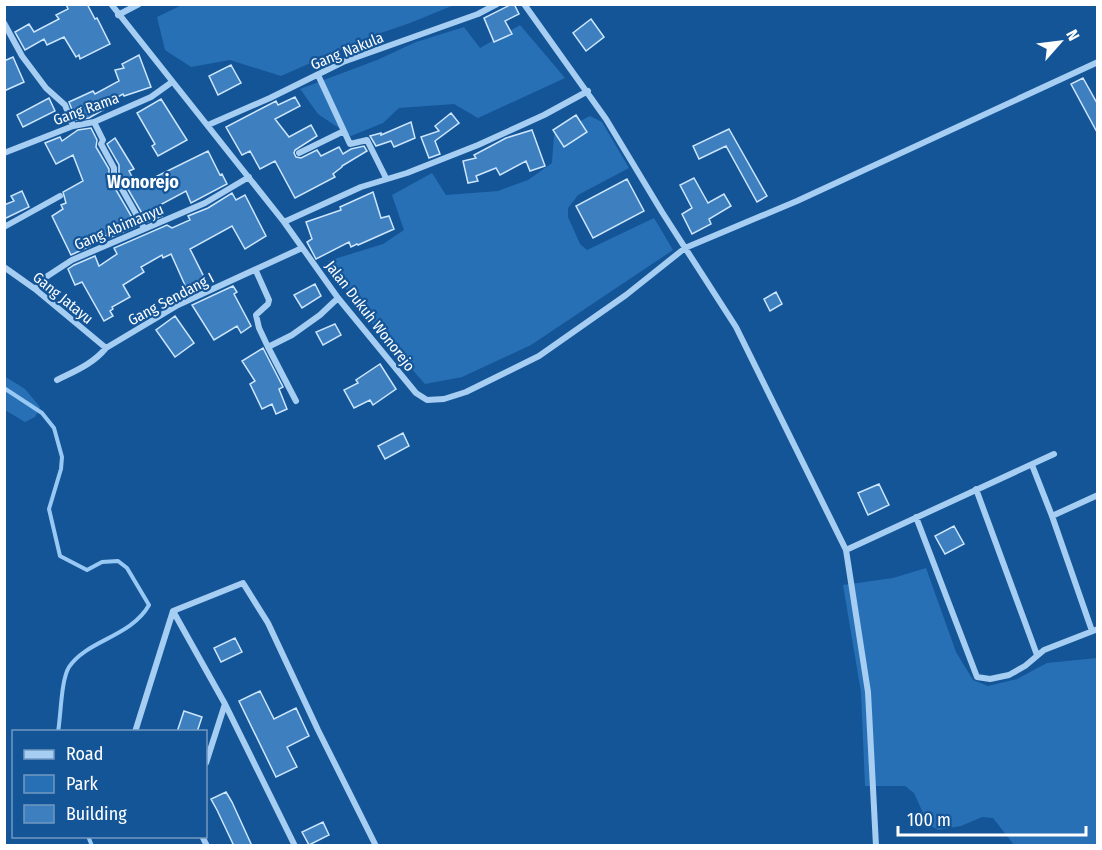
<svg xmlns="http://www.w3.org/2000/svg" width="1102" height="850" viewBox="0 0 1102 850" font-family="'Fira Sans Condensed',sans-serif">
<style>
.green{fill:#2770b6}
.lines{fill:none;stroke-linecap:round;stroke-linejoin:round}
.stream{stroke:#98c9f5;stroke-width:4}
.building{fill:#3d7fbf;stroke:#cde6fd;stroke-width:1.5}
.minor{stroke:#a6cdf2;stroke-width:6}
.labels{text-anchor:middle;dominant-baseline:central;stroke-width:4.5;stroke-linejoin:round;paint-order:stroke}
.street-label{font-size:15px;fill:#fff;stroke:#145597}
.quarter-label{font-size:18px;font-weight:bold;fill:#fff;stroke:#145597}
</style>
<rect width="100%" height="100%" fill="#145597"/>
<path class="green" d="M182,5V4L454,5L410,23L372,36L281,76L230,60L191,67L165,50L157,17Z
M520,25L565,78L478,118L454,104L399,108L383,123L351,136L318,114L300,89L377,60L416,42L464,27L480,48Z
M590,116L602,122L629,168L578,195L568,208V217L580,244L587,250L654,218L673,250L531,345L462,377L425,384L359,309L328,261L383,244L404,230L392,195L432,173L446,195L498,191L528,180L552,163L554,135Z
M4,376L25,389L40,407L35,417L25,422L5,410Z
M926,568L956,652L973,680L988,686L1017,679L1047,663L1097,658V845H1014L993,818L982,817L961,826L938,830L928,824L914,793L905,786H865L861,692L843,585L893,578Z"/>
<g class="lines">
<path class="stream" d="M4,388L42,413L54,428L62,457L61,469L49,509L60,556L87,570L102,562L118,561L127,568L149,605C131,637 87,640 69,667C61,680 61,715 58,732
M88,836L92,846"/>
</g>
<path class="building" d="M66,4H87L95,19L97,18L110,44L80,59L79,55L76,57L64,37L47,45L44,39L25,50L15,32L29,24L34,32L59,19L56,15L68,9Z
M512,4H514L519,14L505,21L512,34L494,42L484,18Z
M591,19L604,37L586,51L573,33Z
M139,55L151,87L124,96L123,94L101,106L103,110L89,118L76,120L69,102L93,91L95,94L119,81L115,70L124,68L122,64Z
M13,57L24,82L4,91V61Z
M231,65L241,83L218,95L209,76Z
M1083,78L1098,105V134L1071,84Z
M295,97L300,106L275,119L289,137L311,125L317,136L295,150L294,153L296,157L301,158L317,150L321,156L339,147L343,154L351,149L364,146L367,151L342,166V167L333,174L335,177L295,198L275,161L260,169L250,151L242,155L226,127L276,101L278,105Z
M49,98L55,111L23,127L17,115Z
M161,99L187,140L158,156L152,146L155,144L137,113Z
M451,113L459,123L435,141L440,154L429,158L421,137L439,131L435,126Z
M576,115L587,132L564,147L553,130Z
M411,122L415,138L394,147L391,141L376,146L370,136L381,133V135Z
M91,128L97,140L96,147L109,169V178L137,226L109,238L107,235L90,246L71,255L52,216L63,209L61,205L66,203L63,192L83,181L73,155L56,164L45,143L60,137L62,141L78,130Z
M729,129L767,196L757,202L726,146L699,159L693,146Z
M532,130L545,166L530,171L526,161L500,175L496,168L476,176L478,181L468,183L463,161L476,158L474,155L506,138Z
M115,138L134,169L129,171L137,186L208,151L220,175L222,174L227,184L191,203L186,191L158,206L162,216L147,222L119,174V165L107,144Z
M694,178L708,203L724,194L731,206L709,219L711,224L692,234L682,214L692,208L680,185Z
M627,179L644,211L593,238L576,206Z
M22,191L29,207L4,219V205L14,201L11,196Z
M373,192L381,218L389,216L394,229L358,245L357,244L351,247L349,242L316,259L307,242L312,239L306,222L341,210L340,207Z
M232,193L236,200L245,195L266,236L245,249L232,226L190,249L208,285L189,294L171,254L163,258L162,255L141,267L144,272L123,285L130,297L112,307L113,309L110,311L113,316L104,321L82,282L75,285L68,269L74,265L95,256L99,266L117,254L114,248L167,225L172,228L190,220L188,216L208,208Z
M315,284L321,296L302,308L294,295Z
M233,286L237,292L234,294L251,326L241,333L237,326L214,340L192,305Z
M776,292L782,304L770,311L764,299Z
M175,316L194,343L175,357L156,330Z
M335,324L341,335L323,345L316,332Z
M263,348L283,387L279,389L287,409L276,414L272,404L262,409L250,384L255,381L242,361Z
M380,364L396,389L373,405L370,400L354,408L344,390L358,383L356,380Z
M403,433L409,446L385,459L378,446Z
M879,484L889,505L868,515L858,493Z
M954,526L964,544L945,554L935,536Z
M235,638L242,652L221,662L214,648Z
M260,691L274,719L296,708L309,736L287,747L297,767L276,777L239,701Z
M184,711L202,717L197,732H177Z
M226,792L232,802L252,846H234L217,810L211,799Z
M323,822L329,835L309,845L302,832Z"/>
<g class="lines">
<path class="minor" d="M111,4L284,222L338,298L416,393L427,400L444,399L466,392L539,356L626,295L685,248L797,201L1098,62
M524,4L606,119L662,212L736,327L846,550L868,692L876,846
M118,15L139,4
M4,23L22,56L46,88L65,105L73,126
M318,75L350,144L367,140L386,178
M94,122L103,140L101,144L114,168V175L144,228
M208,125L270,98L343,62L478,14L497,4
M4,153L73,126L94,122L151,97L172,82
M299,153L344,131
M284,222L361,187L407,173L478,145L544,115L588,91
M4,227L60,196
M4,267L35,289L106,348
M256,271L269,300L268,304L256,315L259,328L268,347
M35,289L46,277L72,260L205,203L249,177
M57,380C75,371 93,364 106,348L178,305L302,248
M296,401L268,347L292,335L320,315L338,298
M1032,465L1052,516L1092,631
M976,489L1037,655
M1052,516L1098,495
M916,517L977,677L990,679L1009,675L1025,666L1044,650L1098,629
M846,550L1054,454
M173,611L225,704L206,763
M225,704L295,846
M135,732L173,611L243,583L268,623L318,730L376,846
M202,836L207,846"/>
</g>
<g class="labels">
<g class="street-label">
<text transform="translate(347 51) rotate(-22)">Gang Nakula</text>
<text transform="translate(86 109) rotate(-20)">Gang Rama</text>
<text transform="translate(119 227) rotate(-23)">Gang Abimanyu</text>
<text transform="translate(63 298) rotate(39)">Gang Jatayu</text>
<text transform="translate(171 299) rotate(-28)">Gang Sendang I</text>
<text transform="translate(370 316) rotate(52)">Jalan Dukuh Wonorejo</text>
</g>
<g class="quarter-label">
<text x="143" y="182">Wonorejo</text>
</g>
</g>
<rect width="1102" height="850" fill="none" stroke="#ffffff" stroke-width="12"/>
<rect x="12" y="730" width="195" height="108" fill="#145597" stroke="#7299c1" stroke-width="1.5"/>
<rect x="24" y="750" width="30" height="9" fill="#a6cdf2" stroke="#7299c1" stroke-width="1.5"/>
<text x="66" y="760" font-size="18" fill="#ffffff">Road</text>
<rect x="24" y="775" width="30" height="18" fill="#2770b6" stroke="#7299c1" stroke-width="1.5"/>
<text x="66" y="790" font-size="18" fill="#ffffff">Park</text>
<rect x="24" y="805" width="30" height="18" fill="#3d7fbf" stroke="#7299c1" stroke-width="1.5"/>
<text x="66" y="820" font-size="18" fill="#ffffff">Building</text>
<g transform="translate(1060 42) rotate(62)" stroke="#145597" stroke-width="4.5" paint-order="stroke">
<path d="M0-4.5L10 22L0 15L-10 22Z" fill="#ffffff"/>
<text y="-9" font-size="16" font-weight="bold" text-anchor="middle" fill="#ffffff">N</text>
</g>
<path d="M898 826v9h188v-9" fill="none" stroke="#ffffff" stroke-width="3"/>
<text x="907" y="826" font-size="18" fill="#ffffff" stroke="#145597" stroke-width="4.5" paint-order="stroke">100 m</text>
</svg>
